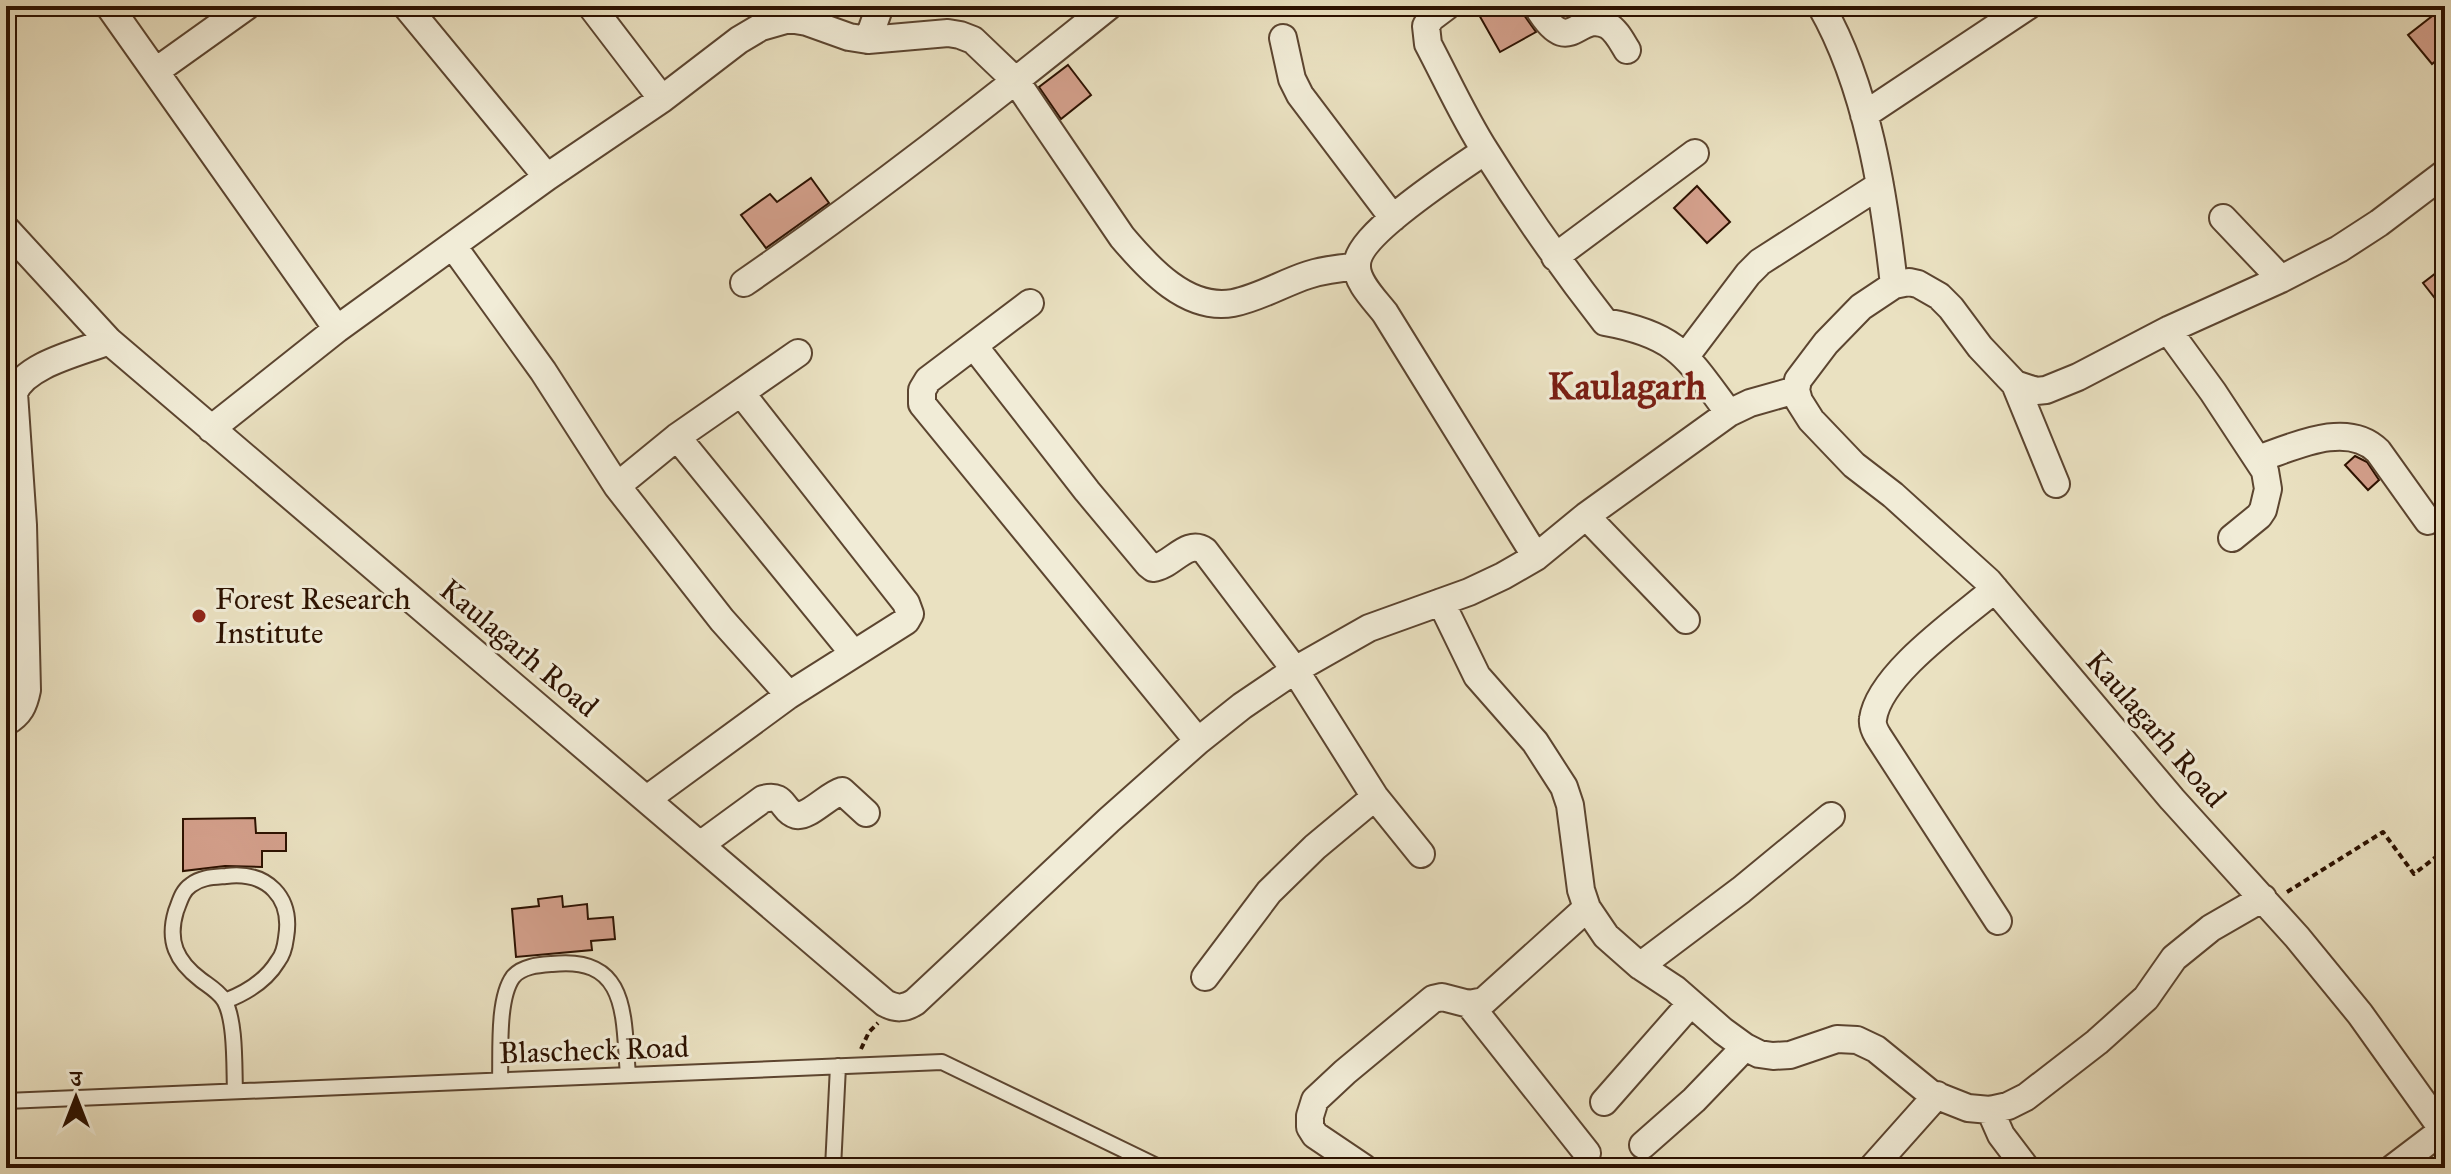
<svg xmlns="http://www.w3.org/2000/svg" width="2451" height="1174" viewBox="0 0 2451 1174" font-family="'IM FELL Great Primer','Noto Serif Devanagari',serif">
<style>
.building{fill:#d4a08c;stroke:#2c1100;stroke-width:2}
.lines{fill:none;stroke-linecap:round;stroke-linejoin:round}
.service-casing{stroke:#5c4530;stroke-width:18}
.minor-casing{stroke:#5c4530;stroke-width:30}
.path{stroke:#2c1100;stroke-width:4;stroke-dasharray:6 4;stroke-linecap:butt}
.service{stroke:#f1ecd7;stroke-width:14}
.minor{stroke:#f1ecd7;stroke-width:26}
.poi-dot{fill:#8f2418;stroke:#f1ecd7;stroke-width:3}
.labels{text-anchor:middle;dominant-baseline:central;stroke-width:6;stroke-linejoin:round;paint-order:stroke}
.poi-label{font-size:30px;fill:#2c1100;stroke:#f1ecd7;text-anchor:start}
.street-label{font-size:30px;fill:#2c1100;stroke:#f1ecd7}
.district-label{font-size:38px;font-weight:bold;fill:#7a1f14;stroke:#f1ecd7}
</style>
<rect width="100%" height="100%" fill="#eae1c1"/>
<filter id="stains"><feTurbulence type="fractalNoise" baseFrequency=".0025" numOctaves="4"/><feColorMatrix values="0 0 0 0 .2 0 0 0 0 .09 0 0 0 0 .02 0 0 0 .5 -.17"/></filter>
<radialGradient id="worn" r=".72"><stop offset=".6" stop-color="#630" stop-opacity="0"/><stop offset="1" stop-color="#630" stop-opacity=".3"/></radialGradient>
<path class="building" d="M1474,6H1521L1524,15L1536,32L1500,52Z
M2445,6V53L2432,64L2408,35Z
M1068,65L1091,95L1061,119L1039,87Z
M811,178L829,203L766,248L741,215L770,194L777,202Z
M1697,186L1730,222L1707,243L1674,208Z
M2445,266V311L2423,283Z
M2355,456L2367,462L2379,480L2368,490L2345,465Z
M255,818L256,833H286V851H262V867L225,866L183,871V819Z
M562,896L563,907L587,904L588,919L613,917L615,939L591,941L592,950L516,957L512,909L539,906L538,899Z"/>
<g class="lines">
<defs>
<path id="service" d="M225,1001C246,993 266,981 278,961C283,955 285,946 286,938C293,897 267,871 226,876C214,877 201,877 191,885C182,891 180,901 176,911C167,941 176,961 201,980C209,986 218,991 224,1000C236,1020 234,1068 235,1091
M500,1080C501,1053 497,999 513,977C522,966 539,965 552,964C630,955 623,1019 628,1075
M6,1101L942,1062L1161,1168
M833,1168L838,1066"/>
<path id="minor" d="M109,6L337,329
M406,6L547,177
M591,6L662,99
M1447,6L1431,18L1426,26L1428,44C1447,80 1464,118 1486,152C1523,211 1562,267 1605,322C1678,335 1687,357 1729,413
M1537,6C1570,62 1576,10 1607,25C1616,30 1622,42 1627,50
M1821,6C1867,86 1884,194 1894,285
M1283,38L1292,79L1300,95L1393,218
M868,40L880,6
M156,71L247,6
M1864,115L2028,6
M1485,151C1459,169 1357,234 1357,265C1356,282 1375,300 1385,313L1536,557
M2223,218L2281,279
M6,229L109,341L885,1003C896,1009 904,1009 915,1002L1109,820L1198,741L1242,706L1295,670L1369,628L1469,592L1503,576L1536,557L1586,516L1729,413L1750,403L1796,390
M453,246L543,371L617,486L722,620L789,695
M1555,257L1695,153
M744,283C870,196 990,102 1109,6
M1030,303L928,380L922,390V404L1198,741
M2168,330L2213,392L2265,471L2268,489L2263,510L2259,516L2232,538
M974,346L1087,491L1148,564L1153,568C1172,566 1187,538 1205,551L1295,670L1375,797L1421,854
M1686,356L1748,274L1760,262L1880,185
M2015,384L2036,391L2046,390L2078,377L2168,330L2281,279L2339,249L2379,223L2445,173
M211,429L337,329L547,177L662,99L739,40L761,27L789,19L807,22L849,37L868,40L948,33L960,35L973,40L1016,81L1122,237C1149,269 1187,311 1233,303C1259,298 1283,283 1308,275C1323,270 1340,268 1356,267
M677,437L854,654
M2258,459C2293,447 2347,420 2378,451L2428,521
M2056,484L2015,384L1980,347L1951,308L1939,296L1918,284L1909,282L1894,285L1861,307L1826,343L1798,380L1796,390L1799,401L1811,420L1854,465L1893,495L1988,581L2172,799L2297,937L2360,1014L2445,1133
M617,486L677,437L798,353
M1586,516L1686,620
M1995,589C1961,618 1879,674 1873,719C1872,725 1875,731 1878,736L1998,921
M1441,602L1477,676L1535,742L1564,787L1570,805L1581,890L1587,908L1606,936L1640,966L1675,989L1723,1031L1745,1047L1759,1054L1773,1056L1790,1055L1837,1039L1857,1040L1876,1049L1930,1093L1968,1108L1990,1110L2008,1106L2026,1097L2097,1042L2146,998L2174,958L2211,928L2263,898
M6,722C20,714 24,705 27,690L23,525L14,393C25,364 82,352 109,341
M647,799L789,695L906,621L910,614L906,603L742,394
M700,845L763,799C786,793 781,811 796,815C808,818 828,795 842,791L866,813
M1640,966L1741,890L1831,816
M1205,977L1269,892L1315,847L1375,797
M1469,1004L1587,1153
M1604,1102L1691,1003
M1990,1110L2001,1135L2026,1168
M1643,1145L1694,1100L1745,1047
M1364,1168L1315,1135L1310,1127V1116L1315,1100L1345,1072L1433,999L1442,997L1469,1004L1484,1001L1587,908
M1872,1168L1937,1095
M2393,1168L2443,1130"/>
</defs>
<use href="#service" class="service-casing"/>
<use href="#minor" class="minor-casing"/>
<path class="path" d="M2287,892L2383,832L2414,874L2445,850
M861,1049L869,1032L878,1023"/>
<use href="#service" class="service"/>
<use href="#minor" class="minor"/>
</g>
<circle class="poi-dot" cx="199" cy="616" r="8"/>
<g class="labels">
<g class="poi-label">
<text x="215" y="599">Forest Research<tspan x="215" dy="34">Institute</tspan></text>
</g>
<g class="street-label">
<text transform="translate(519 648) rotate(40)">Kaulagarh Road</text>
<text transform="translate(2156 729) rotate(49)">Kaulagarh Road</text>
<text transform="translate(594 1050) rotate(-2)">Blascheck Road</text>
</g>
<g class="district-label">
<text x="1627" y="386">Kaulagarh</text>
</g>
</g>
<rect width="2451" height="1174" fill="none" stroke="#eae1c1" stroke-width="32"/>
<rect x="8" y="8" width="2435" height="1158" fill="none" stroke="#2c1100" stroke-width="4"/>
<rect x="16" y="16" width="2419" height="1142" fill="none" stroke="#2c1100" stroke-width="2"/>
<g transform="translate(76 1098)" stroke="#f1ecd7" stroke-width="6" paint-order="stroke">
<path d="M0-6L14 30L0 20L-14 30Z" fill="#2c1100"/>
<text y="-12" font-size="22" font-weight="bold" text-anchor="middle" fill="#2c1100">उ</text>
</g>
<rect width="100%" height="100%" filter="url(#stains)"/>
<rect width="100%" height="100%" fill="url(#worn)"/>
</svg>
